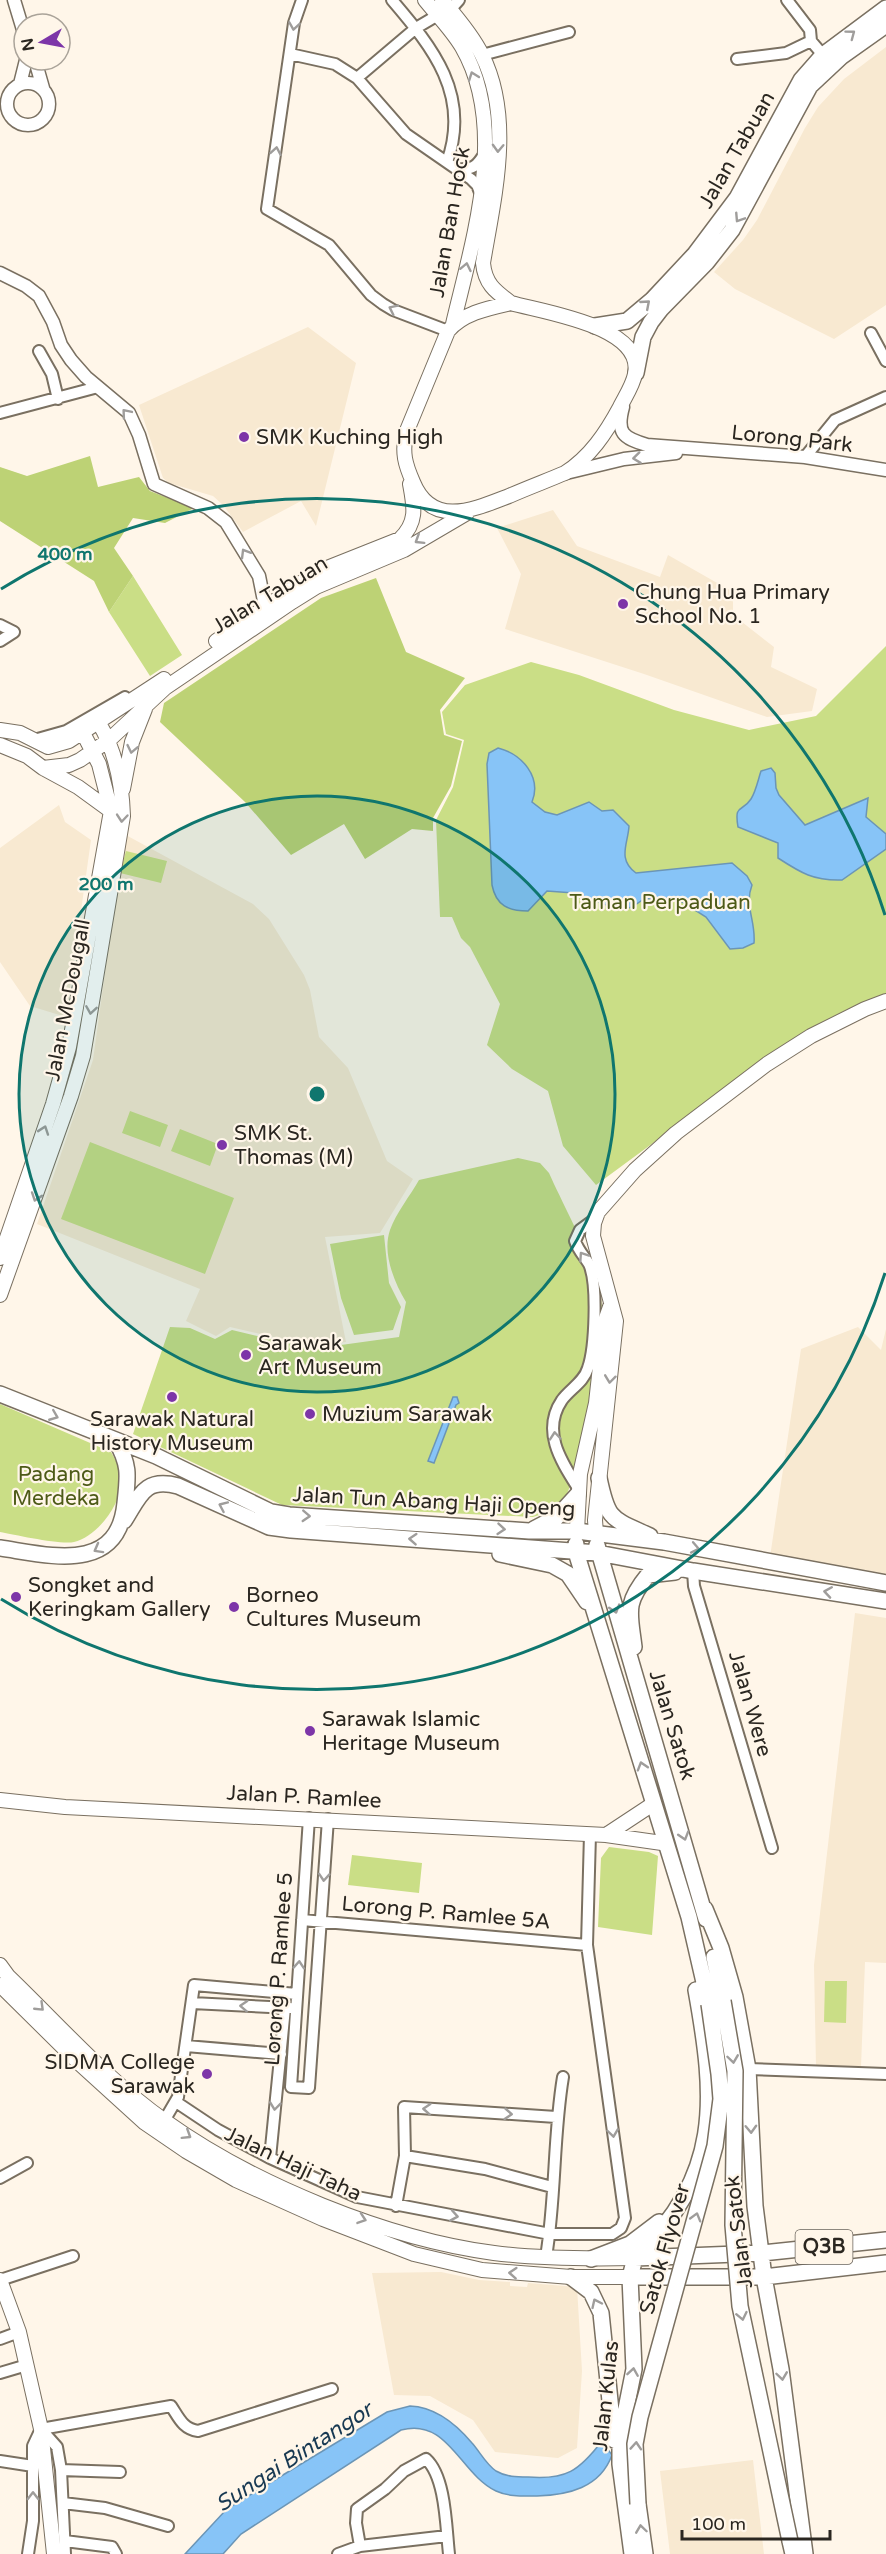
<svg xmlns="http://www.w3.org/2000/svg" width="886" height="2554" viewBox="0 0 886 2554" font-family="'Varela Round',sans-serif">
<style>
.built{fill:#f8e9d1}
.green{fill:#cade86}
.forest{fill:#bdd275}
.water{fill:#87c4f7;stroke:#6b95b6;stroke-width:1.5}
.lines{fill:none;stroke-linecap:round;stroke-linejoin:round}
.minor-casing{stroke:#7a7061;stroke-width:14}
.tertiary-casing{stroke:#7a7061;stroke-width:15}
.secondary-casing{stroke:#7a7061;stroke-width:16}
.primary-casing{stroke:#7a7061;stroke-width:18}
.minor{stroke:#fff;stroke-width:10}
.tertiary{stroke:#fff;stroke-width:12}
.secondary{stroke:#fff;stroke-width:14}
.primary{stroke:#fff;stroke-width:15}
.primary-bridge-casing{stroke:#7a7061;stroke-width:18;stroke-linecap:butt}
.primary-bridge{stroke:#fff;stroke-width:15}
.oneway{stroke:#9f9d9b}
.ring{fill:none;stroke:#0f766e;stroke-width:3}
.poi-dot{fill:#7d35a8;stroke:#fff6e9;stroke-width:2}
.labels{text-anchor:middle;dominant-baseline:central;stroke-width:4.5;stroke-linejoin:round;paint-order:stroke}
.shield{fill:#fff6e9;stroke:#6a645c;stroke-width:1.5}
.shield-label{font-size:20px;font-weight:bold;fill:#2a2620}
.street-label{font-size:21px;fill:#2a2620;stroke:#fff6e9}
.poi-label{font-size:21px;fill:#2a2620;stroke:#fff6e9;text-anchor:start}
.park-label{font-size:21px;fill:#4d5a17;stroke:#fff6e9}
.water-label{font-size:22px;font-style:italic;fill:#183952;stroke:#fff6e9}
.centre{fill:#0f766e;stroke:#fff6e9;stroke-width:3}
.ring-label{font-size:18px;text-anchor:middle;font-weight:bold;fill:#0f766e;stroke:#fff6e9;stroke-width:4.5;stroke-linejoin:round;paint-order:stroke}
</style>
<rect width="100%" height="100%" fill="#fff6e9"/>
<path class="built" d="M886,47V305L834,339L735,289L714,272L743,240L757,220L805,128L818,107L844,79Z
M308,327L356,363L316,526L301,501L243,532L223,505L213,496L169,483L163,478L139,405Z
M553,510L577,546L660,577L668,555L733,592V615L774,647L771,667L817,689L812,711L767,717L644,674L505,629L521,574L497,528Z
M59,805L65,822L91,840L66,1017L30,1006L0,962V848Z
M124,834L253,904L269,919L304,975L310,990L319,1037L348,1068L387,1161L413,1179L380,1233L325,1237L346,1342L313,1346L230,1327L216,1336L186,1321L200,1289L37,1224L93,1060Z
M858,1327L881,1350L886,1329V1577L770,1557L801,1349Z
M855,1613L886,1618V1963L865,1962L861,2067L816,2066L814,1965Z
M441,2272L479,2280L510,2282V2286L527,2287L528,2283L577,2287L582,2371L577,2448L558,2458L495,2452L473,2420L430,2396L394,2395L372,2273Z
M753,2460L764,2554H670L660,2471Z"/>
<path class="green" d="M133,576L182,655L150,676L109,612Z
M886,646V996L771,1056L596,1185L563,1146L548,1091L512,1069L487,1045L500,1004L470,947L461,938L452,917H440L436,820L453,787L464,740L446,734L442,712L465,685L531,662L579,675L674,710L749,730L816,716Z
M126,851L167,861L161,883L120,873Z
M130,1111L168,1125L160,1147L122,1133Z
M180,1129L218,1144L210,1166L171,1151Z
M90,1142L234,1198L205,1274L61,1219Z
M518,1158L540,1163L549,1173C565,1209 595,1262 601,1299C607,1336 590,1402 582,1439C577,1458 574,1479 566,1496C559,1510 546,1513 533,1517L282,1505L133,1434L170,1327L190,1328L215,1339L232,1330L312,1349L399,1337L406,1302C394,1282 382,1253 390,1230C396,1213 410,1196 419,1180Z
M384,1235L389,1283L401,1307L393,1330L354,1335L341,1298L330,1244Z
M0,1404L111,1452C114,1458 120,1466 121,1473C126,1499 99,1536 74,1542C61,1545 16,1535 0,1532Z
M609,1847L649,1852L658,1856L652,1935L598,1927L601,1858Z
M352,1855L422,1863L419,1893L348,1885Z
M825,1981H847L846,2023L824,2022Z"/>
<path class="forest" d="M90,456L98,487L139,477L150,491L194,508L165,523L133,518L114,548L133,576L109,612L94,581L0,521V467L27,476Z
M376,578L406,652L465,678L440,710L444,735L462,741L451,786L433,818V831L412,829L365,859L344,824L291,855L245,802L160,722L164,703L321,598Z"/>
<path class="water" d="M498,748C522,754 542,777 532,802L545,812L557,815L589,802L602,811L613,810L629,826C628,844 617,859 636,873L732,863L747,876L752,885C744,906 756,921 754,943L743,948L730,949L706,917L676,898L644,899L632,907L620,910L574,893L547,891L528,911C509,911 496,906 492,885L487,764L489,753Z
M771,768L775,773L776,788L779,795L805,825L868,798L866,817L886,834V849L842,880C814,881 801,873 778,858V843L738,827C734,803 742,813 751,799C756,791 758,780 761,771Z
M453,1397H457L459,1403L456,1405L434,1463L428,1461Z
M410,2406C436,2407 456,2424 472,2443C480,2452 486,2464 496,2471C506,2477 517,2477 528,2477C566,2480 579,2471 602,2441L612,2455C600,2488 568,2495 537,2496C523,2496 509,2497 496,2491C460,2474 448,2417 401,2430L241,2534L223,2554H185L224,2512L235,2504L387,2412Z"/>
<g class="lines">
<defs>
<path id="minor" d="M302,0L294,23L267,209L329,245L371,295L383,304L393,310L448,331
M392,0C433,48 471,95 447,162
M787,0L810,30L811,41L823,55
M450,10L459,0
M290,54L335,64L357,78L406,134L471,179L477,185L481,195
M482,55L569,32
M737,59L786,53L811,41
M357,78L416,28L438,15
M458,169C473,170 477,166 485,153
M871,333L886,361
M39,351L52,374L58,399
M0,413L98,387
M805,457L835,420L886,397
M0,625L14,632L0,641
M34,740L66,731L125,697
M578,1488C561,1461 541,1431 562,1400C570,1389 584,1382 588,1368C595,1348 598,1284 589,1264C584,1256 578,1250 575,1241L580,1230L595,1219
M693,1571L694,1586L772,1848
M309,1818L291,2087L309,2088L328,1819
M302,1920L587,1945
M192,2003L290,2008
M186,2046L281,2054
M748,2069L886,2074
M176,2102L218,2130L270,2158L357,2197L550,2234H612L621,2228L625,2218L587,1945L590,1834
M164,2121L178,2097L194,1985L297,1994
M405,2156L485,2169L552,2187
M270,2158L285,2008
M0,2178L27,2163
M396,2206L405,2156L404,2107L556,2117
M546,2257C556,2197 553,2137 563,2077
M0,2280L73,2256
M0,2339L19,2332
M0,2373L27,2365
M41,2429L171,2406C179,2418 183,2429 198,2431L332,2389
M41,2429L57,2447L61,2470L65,2554
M0,2461L33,2466
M61,2470L120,2472
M63,2503L105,2508L168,2526
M65,2541L112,2547L116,2554
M360,2546L356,2523L357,2509L385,2489L404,2471L426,2459C446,2477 446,2528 449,2554
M28,2554L33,2521V2446L41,2429
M338,2554L360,2546L447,2536"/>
<path id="tertiary" d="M14,0L24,33
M35,60L43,88
M7 104a21 21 0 1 1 42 0a21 21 0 1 1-42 0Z
M20,84L26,60
M0,273L26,286L39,296L53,322L61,345L71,360L86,377L129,413L139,435L154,484L208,508L226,522L259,576L265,606
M623,407C616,433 623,438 647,445L805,457L886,470
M566,473L624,459L676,453"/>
<path id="secondary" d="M425,0C437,15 452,30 462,47C509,128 473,239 453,324
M442,0C456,16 473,36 482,55C514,119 494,197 483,263C485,284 495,291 511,303
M511,303C542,312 645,326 635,374C633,385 625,397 620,407C606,433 590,457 565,473C546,481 527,488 509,496C475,509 432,529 413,482C405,464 402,453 406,433L448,331C463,313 489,308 511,303Z
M216,641L317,572L400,539C418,522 414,506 410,484
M0,730L20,733L48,747L69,741L164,679
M0,745L27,756L43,768L69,765L80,760L109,740L165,688L292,602L316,587L404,550L467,513
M43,768L78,787L111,811
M123,789L132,742L145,709
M0,1258L53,1104L69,1047L111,811L99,764L83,733
M0,1295L71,1096L83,1056L123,816C122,784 115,750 99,723
M577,1531L580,1474L596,1403L605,1321L611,1304
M596,1533L595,1520L616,1321L593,1236L594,1223L598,1212L635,1170L676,1133L767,1064L811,1036L865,1009L886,1001
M0,1800L65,1807L606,1835L662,1843
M606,1835L653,1804
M0,1965L8,1976C57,2023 109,2082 165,2121C253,2184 387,2239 494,2253C541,2259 588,2259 635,2258
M0,1985L79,2063L145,2123L186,2151L236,2180L323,2219L414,2254L482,2270L571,2277H630
M0,2280L19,2332L41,2429L54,2554"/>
<path id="primary" d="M595,326L627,321L652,300L695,254L737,198L801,80L823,55L886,8
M636,373L643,337L651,322L661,309L707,262L732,230L810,86L841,57L886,25
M0,1394L156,1456L271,1512L289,1515L529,1531H577L664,1542L886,1583
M599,1478C608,1521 611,1518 650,1536
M124,1521C140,1496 144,1477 178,1486L269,1527L291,1530L598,1553L693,1571L886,1601
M534,1529L557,1517L578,1494
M576,1544V1552L689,1917L709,2004
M597,1545L706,1919
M0,1548C49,1555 118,1575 125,1503C128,1476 130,1465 116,1441
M500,1554L552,1565L568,1574L587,1602
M634,1647C630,1613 624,1604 648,1575L675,1572
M705,1909L721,1948L735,1997L748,2069L755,2206L764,2277L781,2369L805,2554
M714,1957L723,2001
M635,2258C722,2174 716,2101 696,1990
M635,2258L762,2253L886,2240
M591,2259L630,2244L659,2222
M571,2277L591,2292L601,2313L614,2440
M630,2277H764L886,2263
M638,2504L645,2554
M790,2541L793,2554
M632,2554L620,2464V2439L634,2369L630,2277L635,2258"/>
</defs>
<use href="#minor" class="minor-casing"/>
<use href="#tertiary" class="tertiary-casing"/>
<use href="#secondary" class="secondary-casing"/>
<use href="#primary" class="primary-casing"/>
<use href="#minor" class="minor"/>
<use href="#tertiary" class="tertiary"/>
<use href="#secondary" class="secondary"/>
<use href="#primary" class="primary"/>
<defs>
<path id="primary-bridge" d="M723,2001L735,2071L733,2225L740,2306L790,2541
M638,2504L635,2444L640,2417L715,2146L721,2099L719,2074L709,2004"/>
</defs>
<use href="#primary-bridge" class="primary-bridge-casing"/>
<use href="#primary-bridge" class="primary-bridge"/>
</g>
<defs><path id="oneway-chevron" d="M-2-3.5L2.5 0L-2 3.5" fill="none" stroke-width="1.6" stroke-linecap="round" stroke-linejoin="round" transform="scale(1.5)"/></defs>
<g class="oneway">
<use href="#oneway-chevron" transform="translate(294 26) rotate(99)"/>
<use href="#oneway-chevron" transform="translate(851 34) rotate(-37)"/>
<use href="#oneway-chevron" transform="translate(473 76) rotate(-110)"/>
<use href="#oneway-chevron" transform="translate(498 148) rotate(92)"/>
<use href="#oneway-chevron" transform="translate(276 151) rotate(-80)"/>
<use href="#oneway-chevron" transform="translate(739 218) rotate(123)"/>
<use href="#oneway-chevron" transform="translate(466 267) rotate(-78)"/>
<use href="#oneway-chevron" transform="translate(646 304) rotate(-41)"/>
<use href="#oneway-chevron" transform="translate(393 309) rotate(-154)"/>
<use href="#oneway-chevron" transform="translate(126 413) rotate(-130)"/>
<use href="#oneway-chevron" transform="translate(637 458) rotate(173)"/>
<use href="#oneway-chevron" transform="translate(419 540) rotate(148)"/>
<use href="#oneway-chevron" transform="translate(245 553) rotate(-121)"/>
<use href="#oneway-chevron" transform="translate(132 749) rotate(102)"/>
<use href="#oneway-chevron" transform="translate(122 818) rotate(95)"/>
<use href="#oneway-chevron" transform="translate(91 1010) rotate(99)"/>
<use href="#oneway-chevron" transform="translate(44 1130) rotate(-71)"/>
<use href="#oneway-chevron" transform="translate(36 1197) rotate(109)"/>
<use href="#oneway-chevron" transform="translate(583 1256) rotate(-124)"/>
<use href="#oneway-chevron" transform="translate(610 1379) rotate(97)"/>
<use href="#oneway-chevron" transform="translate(54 1416) rotate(22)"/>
<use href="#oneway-chevron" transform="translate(555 1436) rotate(-95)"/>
<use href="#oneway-chevron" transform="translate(223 1506) rotate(-156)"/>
<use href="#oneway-chevron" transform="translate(306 1516) rotate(3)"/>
<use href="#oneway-chevron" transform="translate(501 1529) rotate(5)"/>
<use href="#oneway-chevron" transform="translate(413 1539) rotate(-176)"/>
<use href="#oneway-chevron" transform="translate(695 1548) rotate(11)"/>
<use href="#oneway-chevron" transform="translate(98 1549) rotate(151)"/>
<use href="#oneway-chevron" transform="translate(828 1592) rotate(-171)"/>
<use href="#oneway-chevron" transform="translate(615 1609) rotate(73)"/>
<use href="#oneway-chevron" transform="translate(642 1766) rotate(-107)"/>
<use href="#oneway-chevron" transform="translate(684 1836) rotate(73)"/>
<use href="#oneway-chevron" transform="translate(324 1877) rotate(94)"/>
<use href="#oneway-chevron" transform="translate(299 1965) rotate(-86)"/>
<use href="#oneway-chevron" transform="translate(244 2006) rotate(-177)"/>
<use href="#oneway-chevron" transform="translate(40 2007) rotate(44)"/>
<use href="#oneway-chevron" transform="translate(733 2059) rotate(82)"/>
<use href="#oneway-chevron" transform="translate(275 2106) rotate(97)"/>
<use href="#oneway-chevron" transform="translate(427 2109) rotate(-176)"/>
<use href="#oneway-chevron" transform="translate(508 2114) rotate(4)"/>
<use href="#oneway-chevron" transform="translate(751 2129) rotate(88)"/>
<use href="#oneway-chevron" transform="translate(613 2133) rotate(82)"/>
<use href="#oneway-chevron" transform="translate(187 2135) rotate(32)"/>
<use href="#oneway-chevron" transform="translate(454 2216) rotate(10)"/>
<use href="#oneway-chevron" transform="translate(696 2217) rotate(-74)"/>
<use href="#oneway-chevron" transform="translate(362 2219) rotate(19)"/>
<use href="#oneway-chevron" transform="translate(513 2273) rotate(-176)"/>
<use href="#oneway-chevron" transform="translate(596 2303) rotate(-115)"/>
<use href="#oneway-chevron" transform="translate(742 2316) rotate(78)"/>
<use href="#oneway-chevron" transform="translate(633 2372) rotate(-81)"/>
<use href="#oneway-chevron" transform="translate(782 2376) rotate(82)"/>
<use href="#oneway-chevron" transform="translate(636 2446) rotate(-86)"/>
<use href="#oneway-chevron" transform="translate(33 2496) rotate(-90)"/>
<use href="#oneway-chevron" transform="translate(641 2529) rotate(-98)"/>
</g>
<circle cx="317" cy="1094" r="298" fill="#0f766e" fill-opacity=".12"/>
<g class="ring">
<circle cx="317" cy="1094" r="298"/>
<path d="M885 1273A596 596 0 0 1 1 1599M1 589A596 596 0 0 1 885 915"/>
</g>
<g class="poi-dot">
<circle cx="244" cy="437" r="6"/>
<circle cx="623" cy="604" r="6"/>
<circle cx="222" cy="1145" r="6"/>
<circle cx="246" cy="1355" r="6"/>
<circle cx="172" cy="1397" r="6"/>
<circle cx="310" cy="1414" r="6"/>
<circle cx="16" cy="1597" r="6"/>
<circle cx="234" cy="1607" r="6"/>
<circle cx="310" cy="1731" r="6"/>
<circle cx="207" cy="2074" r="6"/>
</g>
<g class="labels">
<rect class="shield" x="795.5" y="2230" width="57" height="34" rx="4.5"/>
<g class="shield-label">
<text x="824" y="2247">Q3B</text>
</g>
<g class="street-label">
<text transform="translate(737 150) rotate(-60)">Jalan Tabuan</text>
<text transform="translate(450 222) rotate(-80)">Jalan Ban Hock</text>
<text transform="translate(792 439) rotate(6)">Lorong Park</text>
<text transform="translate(270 595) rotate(-31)">Jalan Tabuan</text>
<text transform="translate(68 1000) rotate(-79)">Jalan McDougall</text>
<text transform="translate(434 1502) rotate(3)">Jalan Tun Abang Haji Openg</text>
<text transform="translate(750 1704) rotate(74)">Jalan Were</text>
<text transform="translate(672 1725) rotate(73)">Jalan Satok</text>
<text transform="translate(304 1797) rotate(3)">Jalan P. Ramlee</text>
<text transform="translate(446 1913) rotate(5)">Lorong P. Ramlee 5A</text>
<text transform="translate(279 1969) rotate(-86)">Lorong P. Ramlee 5</text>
<text transform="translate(293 2164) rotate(25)">Jalan Haji Taha</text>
<text transform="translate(739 2232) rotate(-97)">Jalan Satok</text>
<text transform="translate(665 2249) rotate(-74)">Satok Flyover</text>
<text transform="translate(606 2396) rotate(-84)">Jalan Kulas</text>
</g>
<g class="poi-label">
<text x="256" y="437">SMK Kuching High</text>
<text x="635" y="592">Chung Hua Primary<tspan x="635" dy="24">School No. 1</tspan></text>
<text x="234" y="1133">SMK St.<tspan x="234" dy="24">Thomas (M)</tspan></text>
<text x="258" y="1343">Sarawak<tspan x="258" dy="24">Art Museum</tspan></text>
<text x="322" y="1414">Muzium Sarawak</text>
<text x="172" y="1419" text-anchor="middle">Sarawak Natural<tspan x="172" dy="24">History Museum</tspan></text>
<text x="28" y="1585">Songket and<tspan x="28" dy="24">Keringkam Gallery</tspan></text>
<text x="246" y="1595">Borneo<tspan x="246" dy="24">Cultures Museum</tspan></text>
<text x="322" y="1719">Sarawak Islamic<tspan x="322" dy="24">Heritage Museum</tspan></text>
<text x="195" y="2062" text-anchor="end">SIDMA College<tspan x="195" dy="24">Sarawak</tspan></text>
</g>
<g class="park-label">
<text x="660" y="902">Taman Perpaduan</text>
<text x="56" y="1474">Padang<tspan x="56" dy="24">Merdeka</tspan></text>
</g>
<g class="water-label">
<text transform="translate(294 2457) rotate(-33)">Sungai Bintangor</text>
</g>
</g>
<circle cx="317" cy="1094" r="9" class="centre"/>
<g class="ring-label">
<text x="65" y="560">400 m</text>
<text x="106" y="890">200 m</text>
</g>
<g transform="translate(42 42) rotate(260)"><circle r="28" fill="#fff6e9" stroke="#aaa399" stroke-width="1.5"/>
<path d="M0-4.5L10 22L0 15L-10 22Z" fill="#7d35a8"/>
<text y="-9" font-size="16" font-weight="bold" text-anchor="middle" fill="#2a2620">N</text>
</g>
<path d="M682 2530v9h148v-9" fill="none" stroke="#2a2620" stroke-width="3"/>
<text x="691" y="2530" font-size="18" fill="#2a2620" stroke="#fff6e9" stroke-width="4.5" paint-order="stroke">100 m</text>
</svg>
